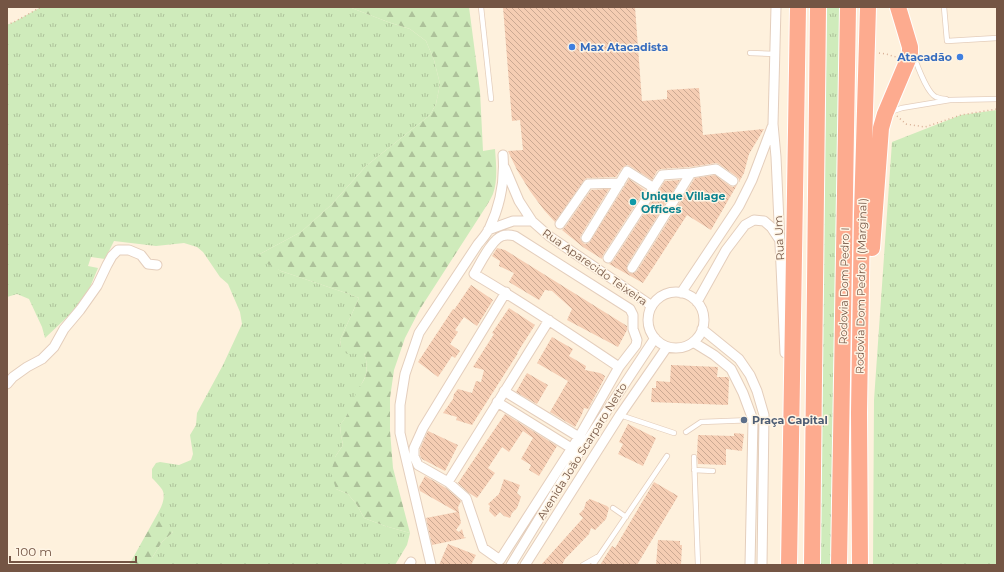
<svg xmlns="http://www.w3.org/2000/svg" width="1004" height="572" viewBox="0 0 1004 572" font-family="Montserrat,sans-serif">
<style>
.grass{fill:url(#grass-tufts)}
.forest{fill:url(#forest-firs)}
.building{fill:url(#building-back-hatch)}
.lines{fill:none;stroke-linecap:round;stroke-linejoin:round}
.lane-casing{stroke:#e4cebc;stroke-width:6}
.street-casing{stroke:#e4cebc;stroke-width:11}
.highway-casing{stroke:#fff;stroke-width:18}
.path{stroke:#d9b097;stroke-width:1.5;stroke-dasharray:1 3;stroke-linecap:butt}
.lane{stroke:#fff;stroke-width:4.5}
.street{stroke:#fff;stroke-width:9}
.highway{stroke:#fdab8f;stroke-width:16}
.shop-dot{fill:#3f7fe0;stroke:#fff5e5;stroke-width:1.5}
.culture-dot{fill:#0f9aa8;stroke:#fff5e5;stroke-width:1.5}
.service-dot{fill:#5c6f8a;stroke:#fff5e5;stroke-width:1.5}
.labels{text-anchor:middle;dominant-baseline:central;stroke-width:3;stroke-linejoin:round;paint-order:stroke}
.shop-label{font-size:11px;font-weight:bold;fill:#366cbe;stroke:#fff5e5;text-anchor:start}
.culture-label{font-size:11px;font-weight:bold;fill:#0d838f;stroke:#fff5e5;text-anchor:start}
.street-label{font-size:11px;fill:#745544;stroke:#fff5e5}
.service-label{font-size:11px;font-weight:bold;fill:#4e5e75;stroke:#fff5e5;text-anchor:start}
</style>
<defs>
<pattern id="grass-tufts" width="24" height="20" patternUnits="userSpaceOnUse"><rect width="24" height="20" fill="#cfebbb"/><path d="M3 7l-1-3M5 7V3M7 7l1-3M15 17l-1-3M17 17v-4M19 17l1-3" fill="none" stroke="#adc19a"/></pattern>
<pattern id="forest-firs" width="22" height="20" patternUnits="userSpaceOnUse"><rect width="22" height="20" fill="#cfebbb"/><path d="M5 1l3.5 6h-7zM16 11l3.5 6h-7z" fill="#adc19a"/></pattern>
<pattern id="building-back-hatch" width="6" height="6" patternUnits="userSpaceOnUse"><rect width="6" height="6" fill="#f5cdb3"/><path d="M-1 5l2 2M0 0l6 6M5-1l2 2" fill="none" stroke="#cba993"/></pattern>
</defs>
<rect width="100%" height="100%" fill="#fef1dd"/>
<path class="grass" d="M41,7H349L388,22L410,29L426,41L434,60L440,84L436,104L430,115L366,166L332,204L301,232L258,255L281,271L349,294L359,298L340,340L341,347L364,353C367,360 367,366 366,374C365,379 361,384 359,389C352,403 351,412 340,425L341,435L343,445L335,457L336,489L348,494L357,505L364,518L385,526L410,533L407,545L395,565H152V558L162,542L173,532L163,524L158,513C162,506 167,495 161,488C158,484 155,481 152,478V469L156,463L160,462L179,465L191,460L193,454L190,435L196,425L197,413L223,365L242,324L240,312L228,284L220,277L203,252L197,247L184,243L156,246L114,241L105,259L91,257L88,266L98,268L88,292L80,305L45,338L42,327L29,299L17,294L7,297V25L16,21Z
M827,7H842L834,565H819Z
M997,110V565H873L874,400L892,142L961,115Z"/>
<path class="forest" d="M349,7H469L480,91L483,151L495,149C496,163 498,180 493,194C491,198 489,202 487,205L420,309L405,338L394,370L390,398V431L393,468L410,533L385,526L364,518L357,505L348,494L336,489L331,473L335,457L343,445L341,435L340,425C350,413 352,402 358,389C361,384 365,380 366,374C367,367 367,360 364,353L347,354L341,347L340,340L359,298L349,294L281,271L262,261L258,255L301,232L332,204L366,166L430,115L436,104L440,84L434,60L426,41L410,29L388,22Z
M158,513L173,532L162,542L152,558V565H129Z"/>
<path class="building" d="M503,7H635L642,101L667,99V90L699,88L703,135L764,129L749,154L744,173L739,182V179L736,176L719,164L716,163L690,167L661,169L657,171L652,180L630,166L627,165L622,168L616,177L588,178L585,179L555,222L544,210L530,191L517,170L508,151L523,150L520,120L512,121Z
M715,175L730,186L733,187L737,185L711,230L687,215L643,283L609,264L613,261L665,181L680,180L627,265V270L629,273H634L637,271L695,178Z
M629,179L645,190L603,255L602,259L583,247L562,230L565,227L591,190L609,189L581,235L580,238L583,243L585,244L589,243Z
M497,248L505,250L627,326V330L618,347L567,320L572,309L552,291L545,290L539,300L509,282L514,273L499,266L500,261L492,256Z
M471,285L493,300L477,326L464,317L455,330L458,332L450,344L460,351L455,358L452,356L438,377L418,362L453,309L454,310Z
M509,308L535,325L517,353H518L472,425L456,420L457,417L443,413L453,399L454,394L458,389L472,393L476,381L481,382L484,370L473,367L494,334L492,333Z
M552,337L573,349L569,356L586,366L585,370L600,373L605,376L604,379L588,409L584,408L582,414L575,427L550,412L568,381L537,363Z
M671,365L718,367L717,377H728L729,379L728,405L651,402L652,388H656V381L670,382Z
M527,373L548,385L537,404L516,392Z
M505,414L557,446L539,476L529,470L531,465L521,459L533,438L523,431L509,452L502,447L488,468L495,473L477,498L469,493L458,483Z
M628,424L656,438L643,466L618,454L623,444L619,442Z
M428,431L458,445L445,471L422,459L420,455V449Z
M734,433L744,434L742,451L726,449V465L698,464L697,455L698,435L734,436Z
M425,476L446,488L461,501L458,507L461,523L456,530L459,532L462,529L464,537L466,538L432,545L426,518L457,512L420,491L419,487Z
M504,479L520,485L517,493L521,497L517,508L512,513L510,518L504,516L500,512L495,517L489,511L490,506L488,504L499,494Z
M654,482L678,496L637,565H600L612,546L615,548Z
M590,499L607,506L609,508L606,519L595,530L591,528L589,534L565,559L562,565H541L583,518L579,514L584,509L586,502Z
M658,540L680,541V545H682L681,565H656Z
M448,544L476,555L471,565H439Z"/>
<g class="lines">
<defs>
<path id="lane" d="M481,7L491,99
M944,7L947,41L997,38
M750,53L775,54
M914,57C918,67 927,93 936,97C939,98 943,99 946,99
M890,112L902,108L950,100L997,99
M620,415L674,433
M686,432L701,422L753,420
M694,457L698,565
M694,470L713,471
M613,508L626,517
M583,565L597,557
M593,565L667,456"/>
<path id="street" d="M776,7L773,124L776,157L785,353
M505,168L519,201L532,221L549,236L652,306
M560,224L588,184L620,183
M488,230L513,221H532
M586,238L627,171L654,188
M608,258L662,175L691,173L716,169L733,181
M632,268L691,173
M506,292L423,428L414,448V456L418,465L448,482L466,498L483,548L500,560L579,437L619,367L636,345L637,340L633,329V315L630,309L515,236C511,235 507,234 502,236C492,239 480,264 474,274C524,303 571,335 619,367
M648 320a28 28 0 1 1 56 0a28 28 0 1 1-56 0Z
M681,293L739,206L752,180L772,127
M697,302L726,250L745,225L754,220L764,221L771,227L779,239
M702,329L739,359L750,375L757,391L764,415L762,565
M693,342L714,355L731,369L743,393L753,420L750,565
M7,384L13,377L27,367L42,359L54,347L64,329L80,310L97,286L107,265L112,256L118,250H129L141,255L148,264L157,265
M504,391L579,437L583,440
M497,402L576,451
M448,482L549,320
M409,565L411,562
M431,565L400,433V405L405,374L419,333L478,244C482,239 486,235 489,229C500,206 505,181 503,155
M511,565L579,453L655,338
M525,565L620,415L667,347"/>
<path id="highway" d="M872,248L881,128L885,114L907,62L910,54V47L898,7
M789,565L798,7
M812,565L818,7
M839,565L848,7
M860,565L859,413L862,214L868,7"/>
</defs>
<use href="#lane" class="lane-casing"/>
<use href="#street" class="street-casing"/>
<use href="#highway" class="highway-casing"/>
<path class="path" d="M7,25L16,21L41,7
M879,53L886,54L896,57
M897,116L906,124L925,127L961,115L997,109"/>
<use href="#lane" class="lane"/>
<use href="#street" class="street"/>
<use href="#highway" class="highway"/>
</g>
<g class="shop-dot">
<circle cx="572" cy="47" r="4"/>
<circle cx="960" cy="57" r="4"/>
</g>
<circle class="culture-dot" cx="633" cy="202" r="4"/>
<circle class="service-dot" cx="744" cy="420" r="4"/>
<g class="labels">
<g class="shop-label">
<text x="580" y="47">Max Atacadista</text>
<text x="952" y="57" text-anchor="end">Atacadão</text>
</g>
<g class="culture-label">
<text x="641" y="196">Unique Village<tspan x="641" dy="13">Offices</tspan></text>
</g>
<g class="street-label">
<text transform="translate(779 238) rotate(-93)">Rua Um</text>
<text transform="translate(595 267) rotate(35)">Rua Aparecido Teixeira</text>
<text transform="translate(844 286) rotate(-89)">Rodovia Dom Pedro I</text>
<text transform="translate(861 286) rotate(-89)">Rodovia Dom Pedro I (Marginal)</text>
<text transform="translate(582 451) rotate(-58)">Avenida João Scarparo Netto</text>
</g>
<g class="service-label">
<text x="752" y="420">Praça Capital</text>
</g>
</g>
<rect width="1004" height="572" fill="none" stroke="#745544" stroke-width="16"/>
<path d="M10 556v6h126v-6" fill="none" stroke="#745544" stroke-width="2"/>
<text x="16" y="556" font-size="12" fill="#745544" stroke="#fff5e5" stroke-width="3" paint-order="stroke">100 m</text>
</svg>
